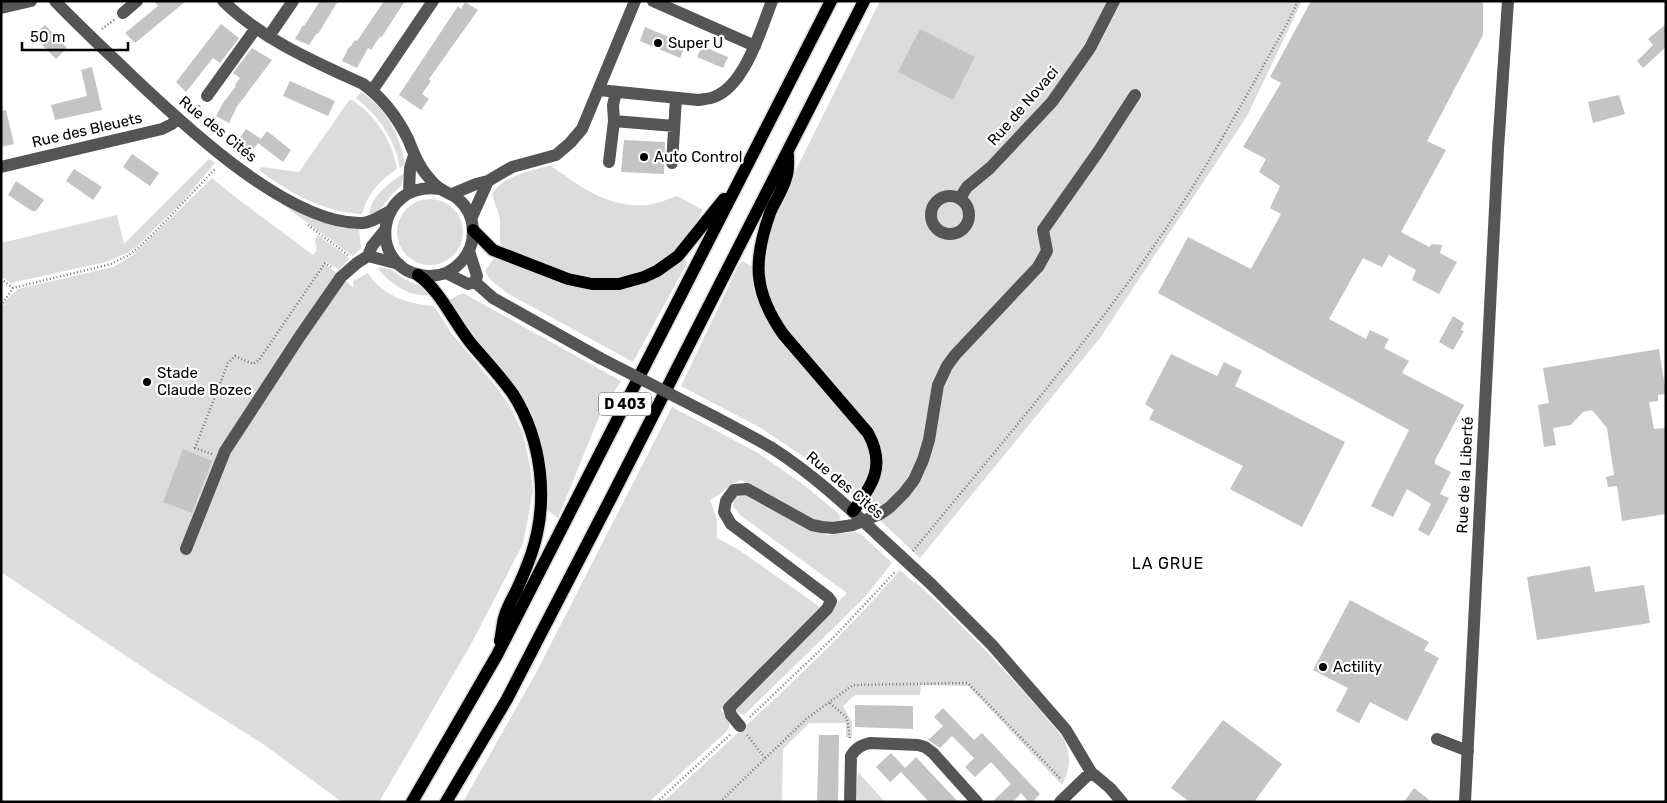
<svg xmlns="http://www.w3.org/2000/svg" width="1667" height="803" viewBox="0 0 1667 803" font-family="Rubik,sans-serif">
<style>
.green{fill:#dcdcdc}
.building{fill:#c4c4c4}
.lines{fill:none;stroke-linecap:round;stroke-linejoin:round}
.major-casing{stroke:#dbdbdb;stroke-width:15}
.path{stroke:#777;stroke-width:2.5;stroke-dasharray:1 2.5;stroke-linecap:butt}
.minor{stroke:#555;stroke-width:12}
.major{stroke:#000;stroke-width:12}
.minor-bridge{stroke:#555;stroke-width:12}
.poi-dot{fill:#000;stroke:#fff;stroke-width:2}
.labels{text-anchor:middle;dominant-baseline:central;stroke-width:4.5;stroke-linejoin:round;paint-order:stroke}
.shield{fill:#fff;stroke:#4c4c4c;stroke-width:1}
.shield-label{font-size:14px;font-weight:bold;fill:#000}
.poi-label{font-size:15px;fill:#000;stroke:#fff;text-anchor:start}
.street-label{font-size:15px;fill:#000;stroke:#fff}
.neighbourhood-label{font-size:16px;letter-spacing:1px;fill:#000;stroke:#fff}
</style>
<rect width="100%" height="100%" fill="#fff"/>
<path class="green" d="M880,1H1302L1247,116L1100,338L920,558L834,477L761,428L681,386L739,264L743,261L751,266L764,261V253L777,208Z
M361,92C386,108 400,135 405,164L400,168C395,139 379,116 356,98Z
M350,99C376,115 392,140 397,169C379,181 368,193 362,214C323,212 290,193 259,170L261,167L299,172Z
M209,159L215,163L182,202L136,247L127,253L106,262L15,282L12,284L1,276V243L117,215L124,244Z
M550,165C581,187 607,208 647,205C657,204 668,199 677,196L703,210C697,221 691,233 683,242C664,262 632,279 604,278C584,278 564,269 545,263C531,258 510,254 500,243V219L492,194C504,175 529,172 550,165Z
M405,173L401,186L392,194L378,212L370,215C368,198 391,181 405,173Z
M212,178L235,197L313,255L317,250L315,240L318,235L349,258L339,270L325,261L323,262L354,288L353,281L368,273C382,296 409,304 434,306L452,334L495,385L511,408L523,434L530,466L533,491L523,544L471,644L379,802H342L263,744L162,680L1,572V308L10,296L18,289L113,267L132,256Z
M397 232a33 33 0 1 1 66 0a33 33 0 1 1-66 0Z
M284,202L359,228L361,248L353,256L282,204Z
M497,258C568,284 617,316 684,259L687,263L633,362L507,293C499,286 489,281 485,271L493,259Z
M377,267L390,269L404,279L425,288L432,295C410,298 389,284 377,267Z
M463,293L621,381L601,412L558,518L548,511C550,465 541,418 512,381C491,354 465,331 449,300Z
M672,407L758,453L804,485L839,514L840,518L839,521L835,523L816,520L741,480C729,484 722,494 710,500L717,520V538L739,550L820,607L721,710L729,719V728L725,733L649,802H463L536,673Z
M744,494L803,525L827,535L854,532L861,534L892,563L864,598L744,715L738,713L735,709L737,704L847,593L740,515L733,506C734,499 737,496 744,494Z
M900,570L914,583L916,582C968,631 1019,683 1064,739C1071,756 1071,768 1062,785L968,686L921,685L920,695H855L843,706L852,722V737H846V723H809L783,749L782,802H663C743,728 829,653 900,570Z
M858,772L885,802L855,801Z"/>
<path class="building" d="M154,1H186L135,43L125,33L158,6Z
M320,1H338L318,34L317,33L309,45L295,39L303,25L304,26Z
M384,1H405L381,38L380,36L371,50L368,48L357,68L342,61L349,47H350L355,40L357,41Z
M1311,1H1483V35L1427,141L1446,150L1401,232L1429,247L1432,244L1442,245L1440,253L1457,262L1439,294L1412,280L1416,270L1389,255L1382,267L1363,258L1329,319L1366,339L1370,330L1389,339L1384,348L1409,361L1402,373L1464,405L1435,460V464L1451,472L1440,494L1449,498L1429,536L1418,530L1431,504L1407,489L1393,517L1371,506L1409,430L1158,293L1188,237L1251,269L1281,214L1270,208L1280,186L1259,172L1266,159L1243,147L1281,83L1270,77Z
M465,2L478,10L429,79L431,81L422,94L429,99L421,110L399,95L458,6L461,9Z
M221,24L239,38L220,63L213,58L186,92L176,82Z
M1666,24V47L1643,68L1637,61L1653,45L1648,39Z
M45,25L67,48L56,59L33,36Z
M645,27L686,44L680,58L640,41Z
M920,29L975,57L953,100L898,72Z
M702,46L728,57L723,68L697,57Z
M252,48L272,60L236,108L229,123L216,116L223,103L236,86L235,85L240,78L233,73Z
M92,67L102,110L55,120L51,105L87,96L81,70Z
M290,81L335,101L328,116L283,96Z
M1619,95L1625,114L1593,123L1588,102Z
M6,110L14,144L1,147V111Z
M246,129L261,139L267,131L291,150L283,162L258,143L253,150L238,140Z
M624,140L665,142L664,174L621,172Z
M132,154L159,173L150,186L123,167Z
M74,169L102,187L93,200L66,181Z
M16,181L44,200L36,211H32L8,195Z
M1453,316L1464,323L1461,330L1464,331L1453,350L1439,342Z
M1659,349L1666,394L1658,395V401L1649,402L1654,429L1666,428V514L1622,521L1617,486L1608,487L1606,477L1614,475L1607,428L1592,410L1583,412L1571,425L1553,428L1556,445L1544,447L1538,405L1549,403L1543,368Z
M1171,354L1217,376L1224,362L1242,371L1235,386L1345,442L1302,527L1230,489L1243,466L1149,419L1154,410L1145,404Z
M183,449L212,461L192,513L163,502Z
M1590,566L1595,592L1644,585L1650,623L1537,640L1527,577Z
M1350,600L1429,642L1424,650L1439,658L1407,721L1370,702L1359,723L1336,711L1348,688L1313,670Z
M855,705L913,706V729L855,727Z
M943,708L974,740L982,733L1040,794L1032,802H1029L1021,793L1013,802H992L1011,784L991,762L975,777L965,767L974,758L952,736L940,748L928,740L943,726L934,717Z
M1223,720L1282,764L1254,802H1190L1171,788Z
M819,735H839L838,802L817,801Z
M891,753L905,768L916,757L958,802H929L901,772L890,782L876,767Z
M1414,788L1432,802H1404Z"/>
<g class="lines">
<defs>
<path id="major" d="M788,155C788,162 789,171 786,178C783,190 775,201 770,213C753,261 753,291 783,334L868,433C886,466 873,484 853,511
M473,230L493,250L568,279L592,284H619L644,277L657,271L678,256L724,199
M418,275C442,292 454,324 474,347C487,362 501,377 513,394C542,440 549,500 532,552C528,564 523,576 518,587C514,596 508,605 505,615C502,623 502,633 500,641
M412,802L497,655L831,1
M446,802L507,699L612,496L864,1"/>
</defs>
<use href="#major" class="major-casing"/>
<path class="path" d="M102,29L114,20
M193,115L200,105
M308,225L348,255
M1,279L13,288
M1,306L13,288L111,264L129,255L138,248L157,230L216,168
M212,454L195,448L228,363L235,356L253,364L259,360L325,263L333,268
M913,551C1000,445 1090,341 1167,227C1211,161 1249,91 1288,22L1298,1
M830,703L847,718L850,739
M750,717L836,635L896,571
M747,735L765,758
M657,802L731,734
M720,802L806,719L853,685L968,683L1060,778"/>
<path class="minor" d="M55,1C80,27 107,52 134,78C184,125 290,226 363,223C373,222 382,215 390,211
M223,1C263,40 313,61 363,84C383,98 397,117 408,139C413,151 417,163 425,173C429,178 435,186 441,189C446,193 452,194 457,198C477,214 478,244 461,262C450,274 435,278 420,275C366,264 377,180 440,189
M653,1L755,46
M1,8L31,1
M123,13L137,1
M269,36L293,1
M599,90L698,100C703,99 709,99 714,97C745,86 761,29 772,1
M372,91L433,1
M207,96L256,28
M614,121L674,126
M609,162L614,121L613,105L616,92
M672,163L676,98
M1,167L162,129L172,124L177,118
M409,192L410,168L414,155
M452,194L476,184L488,181L512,167L556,155L570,143L582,129L635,1
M931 215a19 19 0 1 1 38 0a19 19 0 1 1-38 0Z
M960,198L967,187L990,168L1052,102L1090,48L1114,1
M471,219L488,181
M469,251L477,276L475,282
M368,256L399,264
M446,273L468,284L475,282
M475,282L493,298L600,358
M715,417C734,427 753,437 772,448C811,473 845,504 879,536
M186,549L225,451L300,336L341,277L357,263L368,256L372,246L385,230
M931,584L992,645L1066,730L1091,772L1110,788L1122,802
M740,726L731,715L729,708L827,609L831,601L828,597L731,524L724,512L726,501L734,490L747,489L812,525L822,527L833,528L853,525L880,514L890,507L904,493L914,480L923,460L929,440L938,385L947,366L955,355L1038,267L1047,251L1043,230L1098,152L1135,95
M1437,739L1468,751
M850,802L851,756C856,748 861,745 870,743L918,745L925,747L933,753L977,802
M1060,802L1091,772
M1465,802L1498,149L1508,1"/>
<use href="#major" class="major"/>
<path class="minor-bridge" d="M600,358L715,417
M879,536L931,584"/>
</g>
<g class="poi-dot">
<circle cx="658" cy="43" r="5"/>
<circle cx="644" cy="157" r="5"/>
<circle cx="147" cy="382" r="5"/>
<circle cx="1323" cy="667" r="5"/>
</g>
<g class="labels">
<rect class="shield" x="599" y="392.5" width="52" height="23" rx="4"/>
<g class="shield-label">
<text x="625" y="404">D 403</text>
</g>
<g class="poi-label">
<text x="668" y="43">Super U</text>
<text x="654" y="157">Auto Control</text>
<text x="157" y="373">Stade<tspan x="157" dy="17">Claude Bozec</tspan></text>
<text x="1333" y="667">Actility</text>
</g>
<g class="street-label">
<text transform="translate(1023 106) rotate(-49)">Rue de Novaci</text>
<text transform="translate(218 129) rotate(39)">Rue des Cités</text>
<text transform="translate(87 130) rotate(-13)">Rue des Bleuets</text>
<text transform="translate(1465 475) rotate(-87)">Rue de la Liberté</text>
<text transform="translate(845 485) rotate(40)">Rue des Cités</text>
</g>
<g class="neighbourhood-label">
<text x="1168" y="563">LA GRUE</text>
</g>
</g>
<rect width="1667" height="803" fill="none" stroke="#000000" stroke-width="5"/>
<path d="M22 42v8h106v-8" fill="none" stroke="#000000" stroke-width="2.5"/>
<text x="30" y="42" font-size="15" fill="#000000" stroke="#ffffff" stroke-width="4" paint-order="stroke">50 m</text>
</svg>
